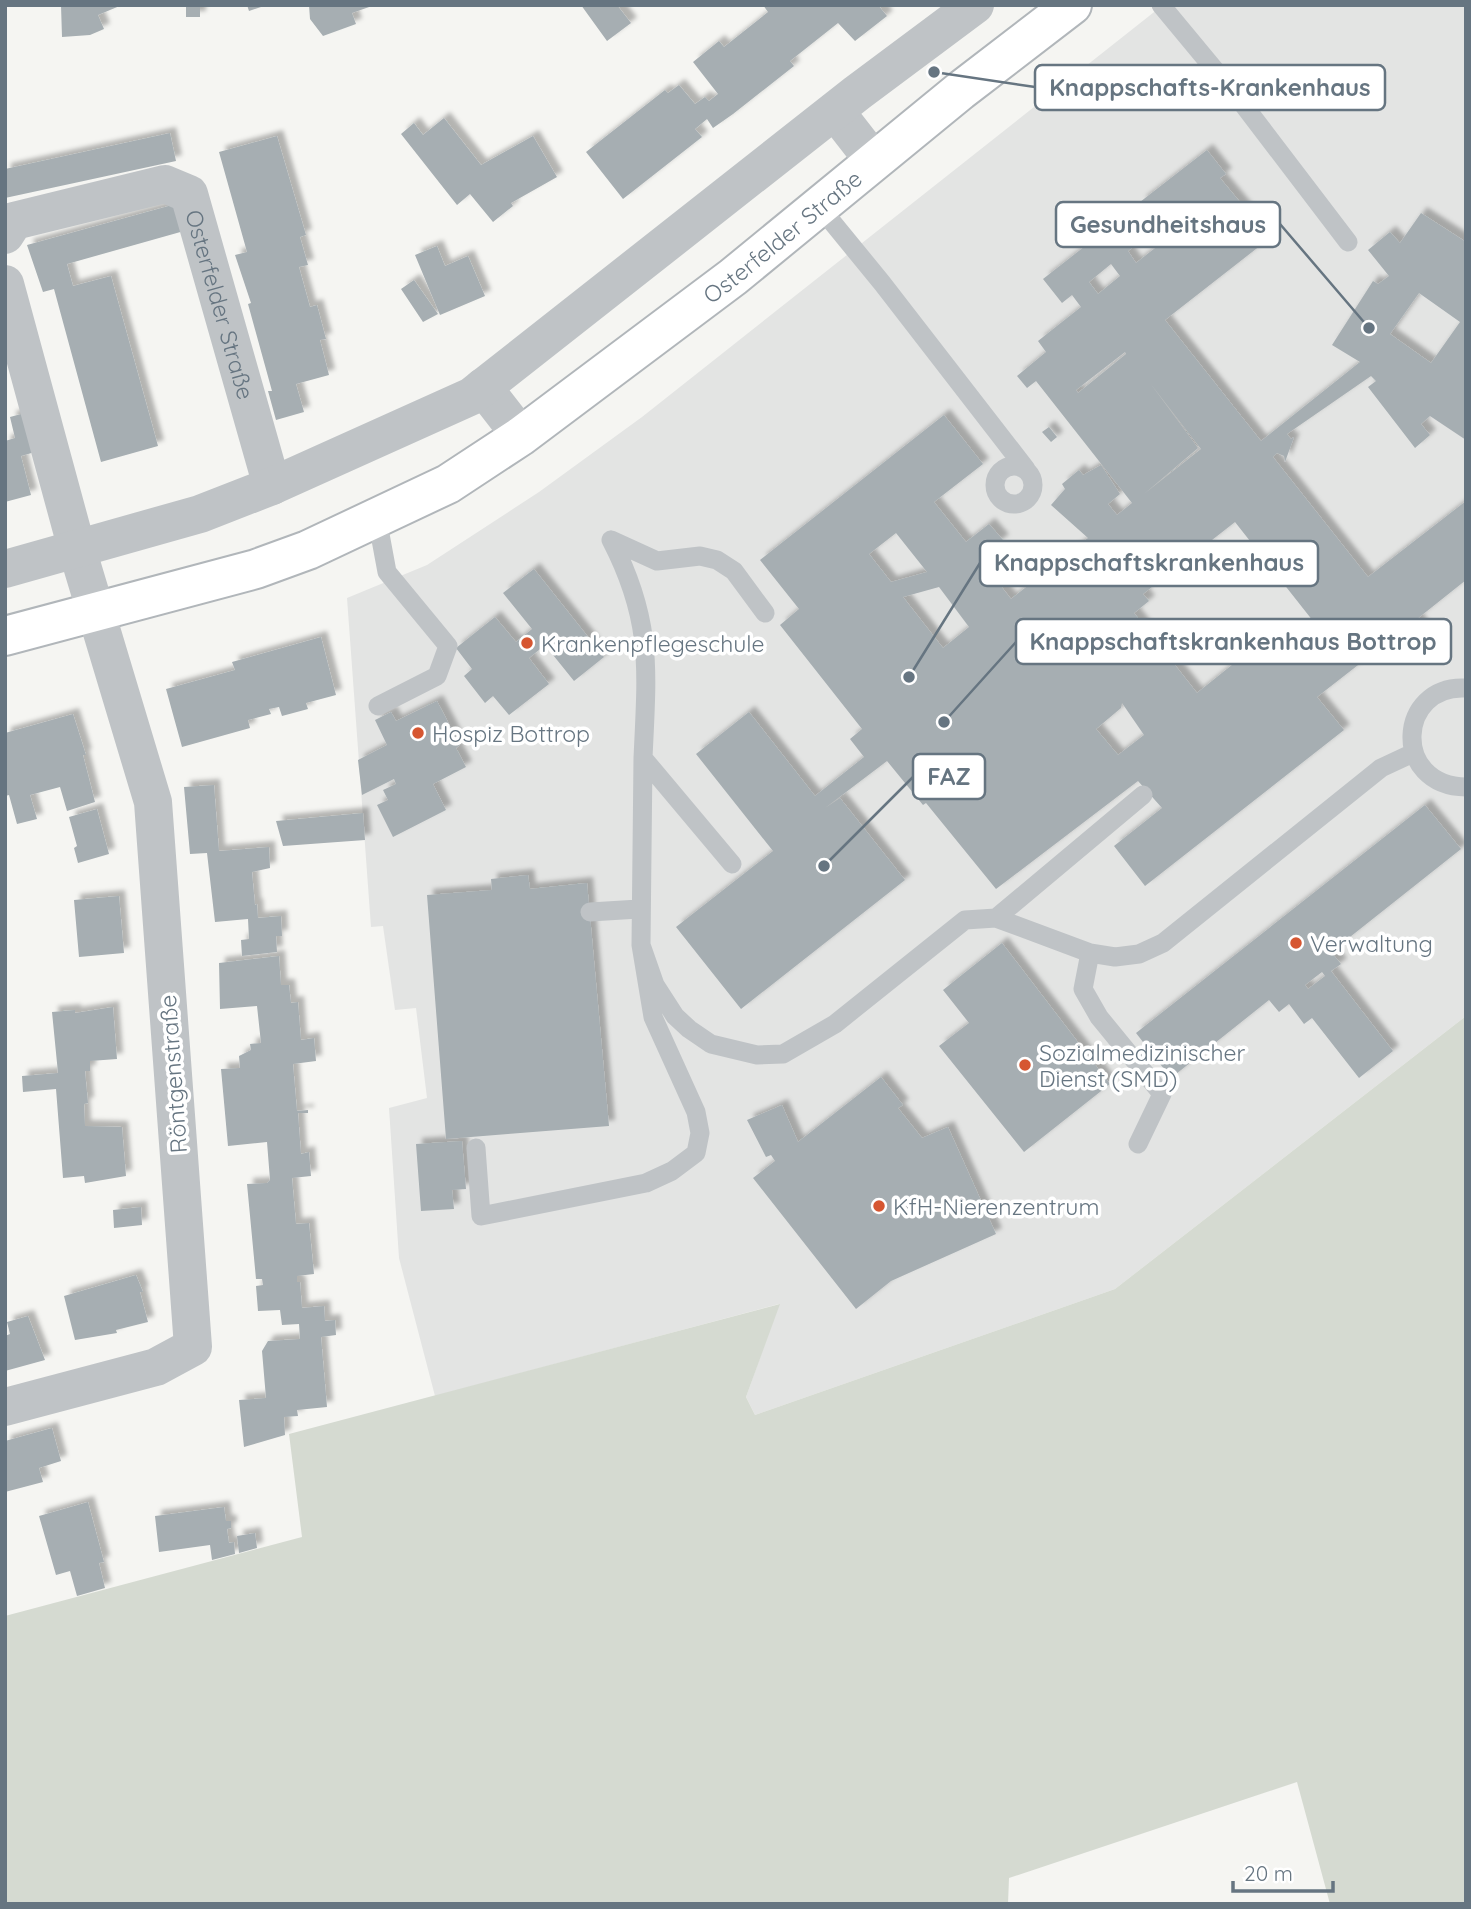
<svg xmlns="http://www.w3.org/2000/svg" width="1471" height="1909" viewBox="0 0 1471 1909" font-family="Quicksand,sans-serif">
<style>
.built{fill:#e3e4e3}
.green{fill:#d5dad1}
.building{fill:#a6aeb2;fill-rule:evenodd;filter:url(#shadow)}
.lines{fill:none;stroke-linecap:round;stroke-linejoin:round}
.secondary-casing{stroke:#b1b6ba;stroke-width:42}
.service{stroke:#bfc3c6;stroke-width:19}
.minor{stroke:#bfc3c6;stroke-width:38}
.secondary{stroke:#fff;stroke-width:38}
.poi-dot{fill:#d65631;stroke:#fff;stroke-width:2.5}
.labels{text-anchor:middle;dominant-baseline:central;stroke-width:7;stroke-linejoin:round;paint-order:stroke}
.street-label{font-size:23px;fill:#667581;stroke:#fff}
.poi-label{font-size:23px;fill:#667581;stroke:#fff;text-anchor:start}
.leader{fill:none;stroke:#667581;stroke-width:2.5}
.callout-dot{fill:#667581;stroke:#fff;stroke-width:2.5}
.callout{fill:#fff;stroke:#667581;stroke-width:2.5}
.callout-label{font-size:24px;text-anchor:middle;font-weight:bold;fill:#667581}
</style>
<defs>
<filter id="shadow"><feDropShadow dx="6" dy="-6" stdDeviation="2" flood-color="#0004"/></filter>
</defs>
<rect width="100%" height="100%" fill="#f5f5f2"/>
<path class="built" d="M1163,5H1466V1016L1115,1289L755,1415L746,1397L779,1304L435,1396L399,1258L389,1108L427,1098L416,1008L395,1010L383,926L371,927L347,598L427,565L539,492L642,417Z"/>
<path class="green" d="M1466,1016V1904H1330L1297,1782L1009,1878L1008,1904H5V1616L302,1537L289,1434L780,1304L746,1397L755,1415L1115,1289Z"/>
<path class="building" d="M61,5H122L98,15L104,29L90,35L62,37Z
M186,5H200V17H186Z
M247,5H264V6L249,11Z
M309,5H372V6L352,13L356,24L323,36L310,19Z
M581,5H617L631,23L607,41Z
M763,5H878L887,16L855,41L838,23L790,61L794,66L733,114L713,128L707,119L695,129L702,137L623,199L586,152L665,90L668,93L679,85L695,104L705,97L709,101L718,94L693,62L719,41L724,47L768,12Z
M444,118L481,165L533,136L557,177L511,203L513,206L493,222L470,194L457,205L401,134L414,123L423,135Z
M170,133L176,161L5,198V169Z
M277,136L306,235L300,237L308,265L299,267L310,307L317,305L326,339L320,340L329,375L296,384L304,412L276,420L268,391H272L248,304L251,303L235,255L247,252L219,152Z
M1207,150L1226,174L1220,178L1270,238L1165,320L1261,441L1360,362L1332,345L1373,281L1378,284L1389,276L1368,250L1390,232L1400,243L1421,213L1466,242V440L1430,416L1421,424L1430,435L1415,448L1368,387L1376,381L1371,376L1287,434L1291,439L1294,437L1285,462L1284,456L1277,453L1273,457L1368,577L1466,501V580L1417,619L1424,628L1411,638L1403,630L1317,697L1344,730L1145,886L1114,846L1162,808L1138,781L996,889L926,803L923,805L887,761L825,808L840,798L905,880L741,1009L676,927L773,851L696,754L749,712L815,796L864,757L850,739L862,729L780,625L799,609L760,560L944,415L983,464L934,502L966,542L989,524L1003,540L979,558L1011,599L1088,538L1051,505L1065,489L1062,484L1079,470L1083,475L1101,465L1120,494L1108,504L1117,515L1132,503L1036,381L1027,388L1017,376L1046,352L1038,341L1081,307L1072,295L1062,303L1043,279L1121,218L1140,242L1128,251L1136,263L1183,226L1174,215L1159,226L1140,202ZM1111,264L1120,276L1098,294L1089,282ZM1419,293L1460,322L1431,363L1390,334ZM1125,352L1126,354L1078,393L1076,390ZM1150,383L1201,449L1144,494L1198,448ZM1235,522L1313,621L1278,649L1268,636L1197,693L1134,613L1149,601L1143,594ZM896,533L927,572L891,582L869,554ZM939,587L969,627L943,648L903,597ZM1122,703L1144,735L1118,755L1096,729L1121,708Z
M183,202L191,229L67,264L73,286L111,276L158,446L101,462L54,289L43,292L27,245Z
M437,246L445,266L468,256L485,296L440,315L415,255Z
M414,280L438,314L423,322L401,289Z
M25,413L35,452L21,456L31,495L5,502V441L15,438L10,417Z
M1049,427L1057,437L1051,442L1042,432Z
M534,569L604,657L574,681L545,645L529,658L549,684L509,715L493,696L485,703L464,676L472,669L456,648L495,617L516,642L532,629L503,593Z
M321,637L336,695L306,703L308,709L282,716L279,707L269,709L271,714L248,720L250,728L182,747L166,689L235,670L232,662Z
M437,701L460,745L456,748L466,767L433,784L446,810L393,837L377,805L388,800L383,790L396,784L394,779L362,795L358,760L387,745L375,720L391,712L396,721Z
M73,714L86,755H83L95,802L67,811L60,787L30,795L37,819L17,824L9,795L5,796V733Z
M214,785L219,851L269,847L270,868L252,872L255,905L257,904L258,918L281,916L282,936H276L277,952L242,956L241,940L249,939L248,919L215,922L207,853L190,854L184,787Z
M1425,805L1461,849L1331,952L1341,964L1331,971L1393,1051L1359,1078L1312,1018L1304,1024L1289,1004L1279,1012L1269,1000L1171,1078L1136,1033ZM1322,972L1325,976L1308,989L1305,985Z
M97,809L109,854L78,863L74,848L77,846L69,817Z
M363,813L365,840L283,846L276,821Z
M528,875L530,889L587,883L609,1126L446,1139L427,895L492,890L491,879Z
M119,896L124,953L79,957L74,900Z
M1002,943L1110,1084L1024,1152L939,1046L969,1023L943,990Z
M279,956L281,985H289L291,1003L298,1002L301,1040L314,1038L316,1061L293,1064L297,1111L308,1110V1113H298L301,1154L309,1152L311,1176L292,1178L296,1224L309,1223L314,1274L297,1276V1282H300L302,1308L324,1306L325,1321L335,1320L336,1335L321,1337L327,1407L297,1410L298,1416L284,1417L285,1435L244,1447L239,1400L266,1398L262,1351L268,1341L300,1339L299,1324L282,1325L280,1310L258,1311L256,1286L263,1285L262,1279H256L247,1184L267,1183L270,1180L267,1142L228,1146L221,1069L240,1068L239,1056L251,1050L250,1044L261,1043L257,1006L220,1009L219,963Z
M113,1007L117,1059L90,1061V1071H85L88,1103L84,1104L85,1126L122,1127L126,1176L85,1183L84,1176L63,1178L56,1089L23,1092L22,1076L58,1073L52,1012L75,1010V1013Z
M881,1077L903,1105L898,1108L922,1138L948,1127L996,1234L891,1281L856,1309L753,1178L775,1161L771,1155L766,1157L747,1120L782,1105L798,1142Z
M462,1141L466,1189L452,1190L454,1209L421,1211L416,1144Z
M141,1207L142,1225L114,1228L113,1210Z
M136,1275L143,1292H140L148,1322L116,1330L117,1333L75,1340L64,1296Z
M28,1316L45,1360L5,1371V1336L10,1334L7,1322Z
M52,1428L61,1461L39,1468L43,1482L5,1492V1441Z
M88,1502L104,1562L99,1563L105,1588L77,1596L70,1571L56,1575L39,1516Z
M224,1507L226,1521H231V1528L227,1529L229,1543L234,1542L235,1554L212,1560L210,1545L159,1552L155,1516Z
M255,1533L257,1548L239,1553L237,1536Z"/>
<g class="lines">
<defs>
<g id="secondary">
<path id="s2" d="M5,636L256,569L308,550L448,484L521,436L733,277L960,91L1072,5"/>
</g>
</defs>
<use href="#secondary" class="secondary-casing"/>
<path class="service" d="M1161,5L1239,99L1348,242
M819,206L882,283L1026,469
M995 485a19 19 0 1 1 38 0a19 19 0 1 1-38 0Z
M377,518L387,572L448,646L437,676L378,706
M611,540C653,621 647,670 643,758L732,864
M611,540L657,561L700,556L717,560L734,571L765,613
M1466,688C1397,684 1391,786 1466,787
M590,912L639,909
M996,918L1143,795
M641,945L655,985L675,1016L689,1029L711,1044L757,1055L783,1054L835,1024L965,920L996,918L1090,953L1115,957L1139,954L1163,943L1381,768L1413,753
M1090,953L1083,989L1099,1017L1162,1094L1138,1144
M476,1148L481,1216L646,1183L672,1171L696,1153L700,1133L696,1112L653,1017L641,945L643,758"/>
<g class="minor">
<path d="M835,111L874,161"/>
<path id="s1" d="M5,235L14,221L165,184L189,194L272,486"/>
<path d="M5,284L77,549L153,802L193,1347L156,1367L5,1407"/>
<path d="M483,387L521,436"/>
<path d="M5,569L200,514L272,486L472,396L857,93L975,5"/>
</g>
<use href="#secondary" class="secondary"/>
</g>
<g class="poi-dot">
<circle cx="527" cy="643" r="7"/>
<circle cx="418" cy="733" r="7"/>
<circle cx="1296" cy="943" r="7"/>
<circle cx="1025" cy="1065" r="7"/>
<circle cx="879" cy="1206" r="7"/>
</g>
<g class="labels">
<g class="street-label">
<text stroke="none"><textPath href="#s2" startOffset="886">Osterfelder Straße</textPath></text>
<text stroke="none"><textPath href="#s1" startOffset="313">Osterfelder Straße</textPath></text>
<text transform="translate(173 1074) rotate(-94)">Röntgenstraße</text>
</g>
<g class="poi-label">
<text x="541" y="643">Krankenpflegeschule</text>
<text x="432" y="733">Hospiz Bottrop</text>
<text x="1310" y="943">Verwaltung</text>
<text x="1039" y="1052">Sozialmedizinischer<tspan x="1039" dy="26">Dienst (SMD)</tspan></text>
<text x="893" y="1206">KfH-Nierenzentrum</text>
</g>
</g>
<path class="leader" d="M934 72L1035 87M1369 328L1280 224M909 677L980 563M944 722L1016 642M824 866L913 777"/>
<g class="callout-dot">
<circle cx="934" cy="72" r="7"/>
<circle cx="1369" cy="328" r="7"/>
<circle cx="909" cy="677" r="7"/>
<circle cx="944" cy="722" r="7"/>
<circle cx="824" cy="866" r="7"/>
</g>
<g class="callout">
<rect x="1035" y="65" width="350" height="45" rx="7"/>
<rect x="1056" y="202" width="224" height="45" rx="7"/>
<rect x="980" y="541" width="338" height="45" rx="7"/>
<rect x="1016" y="619" width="435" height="45" rx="7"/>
<rect x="913" y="754" width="72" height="45" rx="7"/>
</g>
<g class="callout-label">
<text x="1210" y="96">Knappschafts-Krankenhaus</text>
<text x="1168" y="233">Gesundheitshaus</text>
<text x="1149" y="571">Knappschaftskrankenhaus</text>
<text x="1233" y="650">Knappschaftskrankenhaus Bottrop</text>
<text x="949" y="785">FAZ</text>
</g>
<rect width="1471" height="1909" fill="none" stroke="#667581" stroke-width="14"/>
<path d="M1233 1881v10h100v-10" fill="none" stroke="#667581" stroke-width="3.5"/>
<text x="1244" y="1881" font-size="21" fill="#667581" stroke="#ffffff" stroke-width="5" paint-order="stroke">20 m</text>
</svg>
